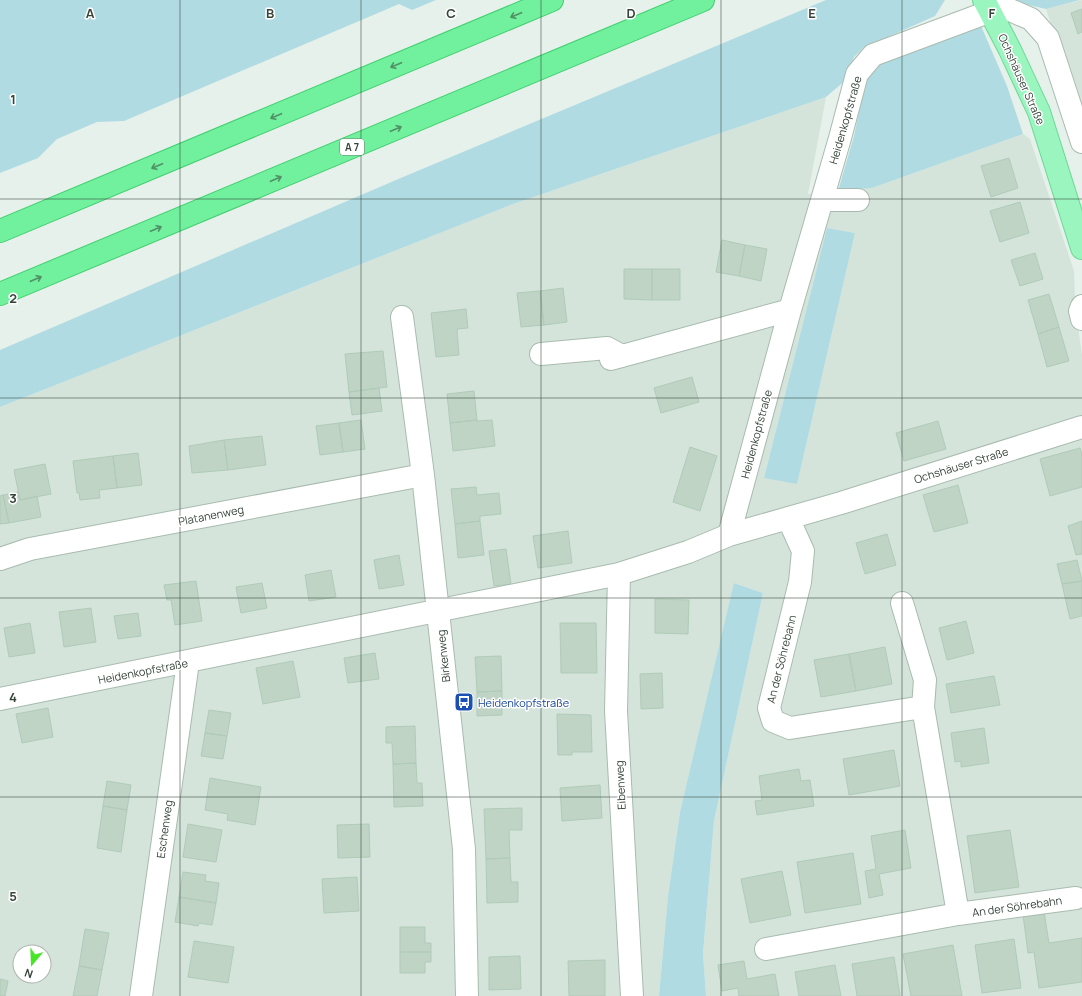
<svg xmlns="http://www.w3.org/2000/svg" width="1082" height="996" viewBox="0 0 1082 996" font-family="Manrope,sans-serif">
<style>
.residential{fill:#d4e4da;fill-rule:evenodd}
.green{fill:#b1dbe2}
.building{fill:#bfd4c5;stroke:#b0cbb8}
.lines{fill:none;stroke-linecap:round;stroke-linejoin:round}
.minor-casing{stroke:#a9bbaf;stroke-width:24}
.major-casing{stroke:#6cd896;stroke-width:24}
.highway-casing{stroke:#42ce6f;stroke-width:24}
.minor{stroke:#fff;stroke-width:22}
.major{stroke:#9af5bf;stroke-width:22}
.highway{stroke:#71f09e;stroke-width:22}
.oneway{stroke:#509166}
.grid{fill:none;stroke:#354339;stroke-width:1;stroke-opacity:0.55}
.labels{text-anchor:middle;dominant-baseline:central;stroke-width:3;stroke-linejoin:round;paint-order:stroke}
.shield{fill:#fff;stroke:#727b74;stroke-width:1}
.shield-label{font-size:10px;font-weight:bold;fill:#354339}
.street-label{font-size:11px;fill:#354339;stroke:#fff}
.transit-label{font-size:11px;fill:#164399;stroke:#fff;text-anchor:start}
.grid-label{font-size:13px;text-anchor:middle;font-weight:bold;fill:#354339;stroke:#fff;stroke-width:3;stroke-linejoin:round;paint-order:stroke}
</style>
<rect width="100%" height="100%" fill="#e5f1ea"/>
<path class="residential" d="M1082,0V121L1046,9Z
M826,97L808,194L872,188L1023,134L1030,139L1074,271L1075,304L1082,356V996H706L703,954L714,821L763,593L735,583L680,812L668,896L659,996H0V407L513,204ZM827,228L855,233L797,483L764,478ZM20,952H44V976H20Z"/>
<path class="green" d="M0,0H436L412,10L399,4L124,121L97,122L57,139L38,158L0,173Z
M826,0H945L935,16L863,48L854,57L847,79L826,97L513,204L0,407V350L396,180Z
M1014,0H1080L1046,9L1016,2Z
M981,26L1007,86L1023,134L872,188L838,191L854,136L866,78L878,60Z
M827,228L855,233L797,484L764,478Z
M734,583L763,593L714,821L703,954L706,996H659L668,896L680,812Z"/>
<path class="building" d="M1082,9V32L1078,34L1071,13Z
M1009,158L1018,188L991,197L981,166Z
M1020,202L1029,233L1000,242L990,211Z
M722,240L745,245L739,276L716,272Z
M745,245L767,249L761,281L739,276Z
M1035,253L1043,279L1020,286L1011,260Z
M624,269H652V300L624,299Z
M652,269H680V300H652Z
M563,288L567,322L544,325L540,291Z
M540,291L544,325L521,327L517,293Z
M1049,294L1059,327L1038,334L1028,300Z
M466,309L468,328L457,329L459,355L436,357L431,313Z
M1059,327L1069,361L1047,367L1038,334Z
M383,351L387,387L349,392L345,354Z
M692,377L699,402L661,413L654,388Z
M379,388L382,411L352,415L349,392Z
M474,391L477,420L450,423L447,394Z
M361,420L365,449L343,452L339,423Z
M477,420V421L492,420L495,446L453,451L450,423Z
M938,421L946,449L904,461L896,433Z
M339,423L343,452L320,455L316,426Z
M262,436L266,465L228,470L224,440Z
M224,440L228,470L192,473L189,446Z
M690,447L717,456L700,511L673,502Z
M1080,448L1082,454V487L1050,496L1040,459Z
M138,453L142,485L117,488L113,456Z
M113,456L117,488L99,490L100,498L80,500L79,493H77L73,461Z
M45,464L51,494L20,500L14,470Z
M958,485L968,523L934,532L923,495Z
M476,487L477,495L499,493L501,514L480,516V521L455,524L451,489Z
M18,492L20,500L37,496L41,517L9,523L3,495Z
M3,495L9,523L0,524V496Z
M480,521L484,555L458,558L455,524Z
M1082,521V554L1076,555L1068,526Z
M568,531L572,563L538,568L533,536Z
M887,534L896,565L865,574L856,543Z
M506,549L511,584L494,586L489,551Z
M399,555L404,585L379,589L374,560Z
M1077,560L1082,581L1062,584L1057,564Z
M331,570L336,597L309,601L305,575Z
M196,581L202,621L175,625L171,600H167L164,585Z
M1082,581V616L1070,619L1062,584Z
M262,583L267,608L241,613L236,587Z
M655,599L689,600L688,634L655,633Z
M91,608L96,642L64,647L59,612Z
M138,613L141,636L118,639L114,616Z
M966,621L974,653L947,660L939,628Z
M30,623L35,653L9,657L4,628Z
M560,623H596L597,673H561Z
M885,647L892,684L856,691L849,654Z
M375,653L379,679L348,683L344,658Z
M849,654L856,691L821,697L814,660Z
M501,656L502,691L477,692L475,657Z
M293,661L300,697L263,704L256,668Z
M662,673L663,708L641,709L640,674Z
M994,676L1000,705L951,713L946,684Z
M502,691V715L477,716V692Z
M48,708L53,737L22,743L16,714Z
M209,710L231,713L227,736L205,733Z
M557,714L591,715L592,752H572V755H558Z
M415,726L416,763L393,764L392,743H386V727Z
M984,728L989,763L961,767V761L955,762L951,733Z
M205,733L227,736L223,759L201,756Z
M894,750L900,786L849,795L843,759Z
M416,763L417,783H422L423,806L394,807L393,764Z
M799,769L801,781L810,780L814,806L757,815L755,801L762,800L759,776Z
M210,778L261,787L255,825L227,820L228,814L205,810Z
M107,781L131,785L127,810L103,806Z
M600,785L602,818L562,821L560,788Z
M103,806L127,810L121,852L97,848Z
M522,808V830H509L510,858L486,859L484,809Z
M188,824L222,830L216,862L183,857Z
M369,824L370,857L338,858L337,825Z
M905,830L911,868L879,874L883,895L869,898L865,871L876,869L871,836Z
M1010,830L1019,887L975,893L967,836Z
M853,853L861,904L805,913L797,862Z
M510,858L511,882H518V902L487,903L486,859Z
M782,871L791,915L750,923L741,879Z
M183,872L206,875L205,881L219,883L216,903L179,897Z
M357,877L359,911L324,913L322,879Z
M179,897L216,903L212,925L199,923L198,926L175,922Z
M1044,912L1049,943L1082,938V982L1039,988L1034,952L1028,953L1023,915Z
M400,927H425V943H431V952H400Z
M85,929L109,933L102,970L79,966Z
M1014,939L1021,988L982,993L975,945Z
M194,941L234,947L228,983L188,977Z
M953,945L962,996H911L903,954Z
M400,952H431V962H425V973H400Z
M520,956L521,989L489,990V957Z
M894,957L900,996H857L852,964Z
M605,960V996H569L568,961Z
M744,961L747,979L775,974L779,996H739L738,988L722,991L718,965Z
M835,965L841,996H799L795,972Z
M79,966L102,970L97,996H73Z
M0,979L8,981L5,996H0Z"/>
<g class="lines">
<defs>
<path id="minor" d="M822,200H858
M1082,306L1080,311L1082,319
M402,317L423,475L464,849L467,996
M541,354L607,348L622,356
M611,359L790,310
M729,535L841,503L1082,427
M0,559L30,549L423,475
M619,574L616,711L632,996
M902,603L925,680L923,707
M0,699L619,574L688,552L729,535L790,310L840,138L857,74L873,55L991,11L1010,10L1031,19L1048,38L1082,142
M958,914L1076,898
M766,949L958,914L923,707L790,728L773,721L769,708L800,582L803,551L788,518
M141,996L188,662"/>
<path id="major" d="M984,0L1010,50L1039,112L1082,248"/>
<path id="highway" d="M0,231L552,0
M0,294L703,0"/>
</defs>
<use href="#minor" class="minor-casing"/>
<use href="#major" class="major-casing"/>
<use href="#highway" class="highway-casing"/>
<use href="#minor" class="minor"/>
<use href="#major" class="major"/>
<use href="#highway" class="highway"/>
</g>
<defs><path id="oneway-shaft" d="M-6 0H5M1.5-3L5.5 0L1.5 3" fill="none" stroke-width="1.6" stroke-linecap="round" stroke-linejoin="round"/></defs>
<g class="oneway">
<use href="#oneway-shaft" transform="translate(516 15) rotate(157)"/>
<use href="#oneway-shaft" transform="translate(396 65) rotate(157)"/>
<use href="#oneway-shaft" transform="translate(276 116) rotate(157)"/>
<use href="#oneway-shaft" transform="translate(396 129) rotate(-23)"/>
<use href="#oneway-shaft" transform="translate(157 166) rotate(157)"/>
<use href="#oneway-shaft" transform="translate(276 179) rotate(-23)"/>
<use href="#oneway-shaft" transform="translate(156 229) rotate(-23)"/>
<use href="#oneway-shaft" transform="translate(36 279) rotate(-23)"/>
</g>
<path class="grid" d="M180,0V996M361,0V996M541,0V996M721,0V996M902,0V996M0,199H1082M0,398H1082M0,598H1082M0,797H1082"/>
<defs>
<symbol id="bus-square" viewBox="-11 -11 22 22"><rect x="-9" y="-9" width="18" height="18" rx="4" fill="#1a4fb4" stroke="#fff"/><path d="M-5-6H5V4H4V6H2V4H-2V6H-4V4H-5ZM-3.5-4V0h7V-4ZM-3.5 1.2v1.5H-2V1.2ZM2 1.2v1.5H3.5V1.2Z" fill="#fff"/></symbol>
</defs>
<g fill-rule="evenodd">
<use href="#bus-square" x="453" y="691" width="22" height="22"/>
</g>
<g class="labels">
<rect class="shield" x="340" y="139" width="24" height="16" rx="3"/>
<g class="shield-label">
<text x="352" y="147">A 7</text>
</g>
<g class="street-label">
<text transform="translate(1022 79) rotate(66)">Ochshäuser Straße</text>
<text transform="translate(845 120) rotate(-74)">Heidenkopfstraße</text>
<text transform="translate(756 434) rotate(-75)">Heidenkopfstraße</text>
<text transform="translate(961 465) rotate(-17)">Ochshäuser Straße</text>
<text transform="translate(211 515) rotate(-11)">Platanenweg</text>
<text transform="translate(443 656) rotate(-96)">Birkenweg</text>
<text transform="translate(781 659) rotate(-76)">An der Söhrebahn</text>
<text transform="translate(143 671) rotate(-11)">Heidenkopfstraße</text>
<text transform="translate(620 785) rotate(-93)">Eibenweg</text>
<text transform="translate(164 829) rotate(-82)">Eschenweg</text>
<text transform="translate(1017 906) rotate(-8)">An der Söhrebahn</text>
</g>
<g class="transit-label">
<text x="478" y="702">Heidenkopfstraße</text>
</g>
</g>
<g class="grid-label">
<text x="90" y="18">A</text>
<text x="270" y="18">B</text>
<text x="451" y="18">C</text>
<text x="631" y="18">D</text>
<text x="812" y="18">E</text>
<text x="992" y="18">F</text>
<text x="13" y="104">1</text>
<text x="13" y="303">2</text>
<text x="13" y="503">3</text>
<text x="13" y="702">4</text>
<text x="13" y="901">5</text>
</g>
<g transform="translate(32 964) rotate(199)"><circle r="19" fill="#ffffff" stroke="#aeb4b0"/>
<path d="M0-3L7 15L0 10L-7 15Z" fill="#46e627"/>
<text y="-6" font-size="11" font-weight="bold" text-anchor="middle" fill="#354339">N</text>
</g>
</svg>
